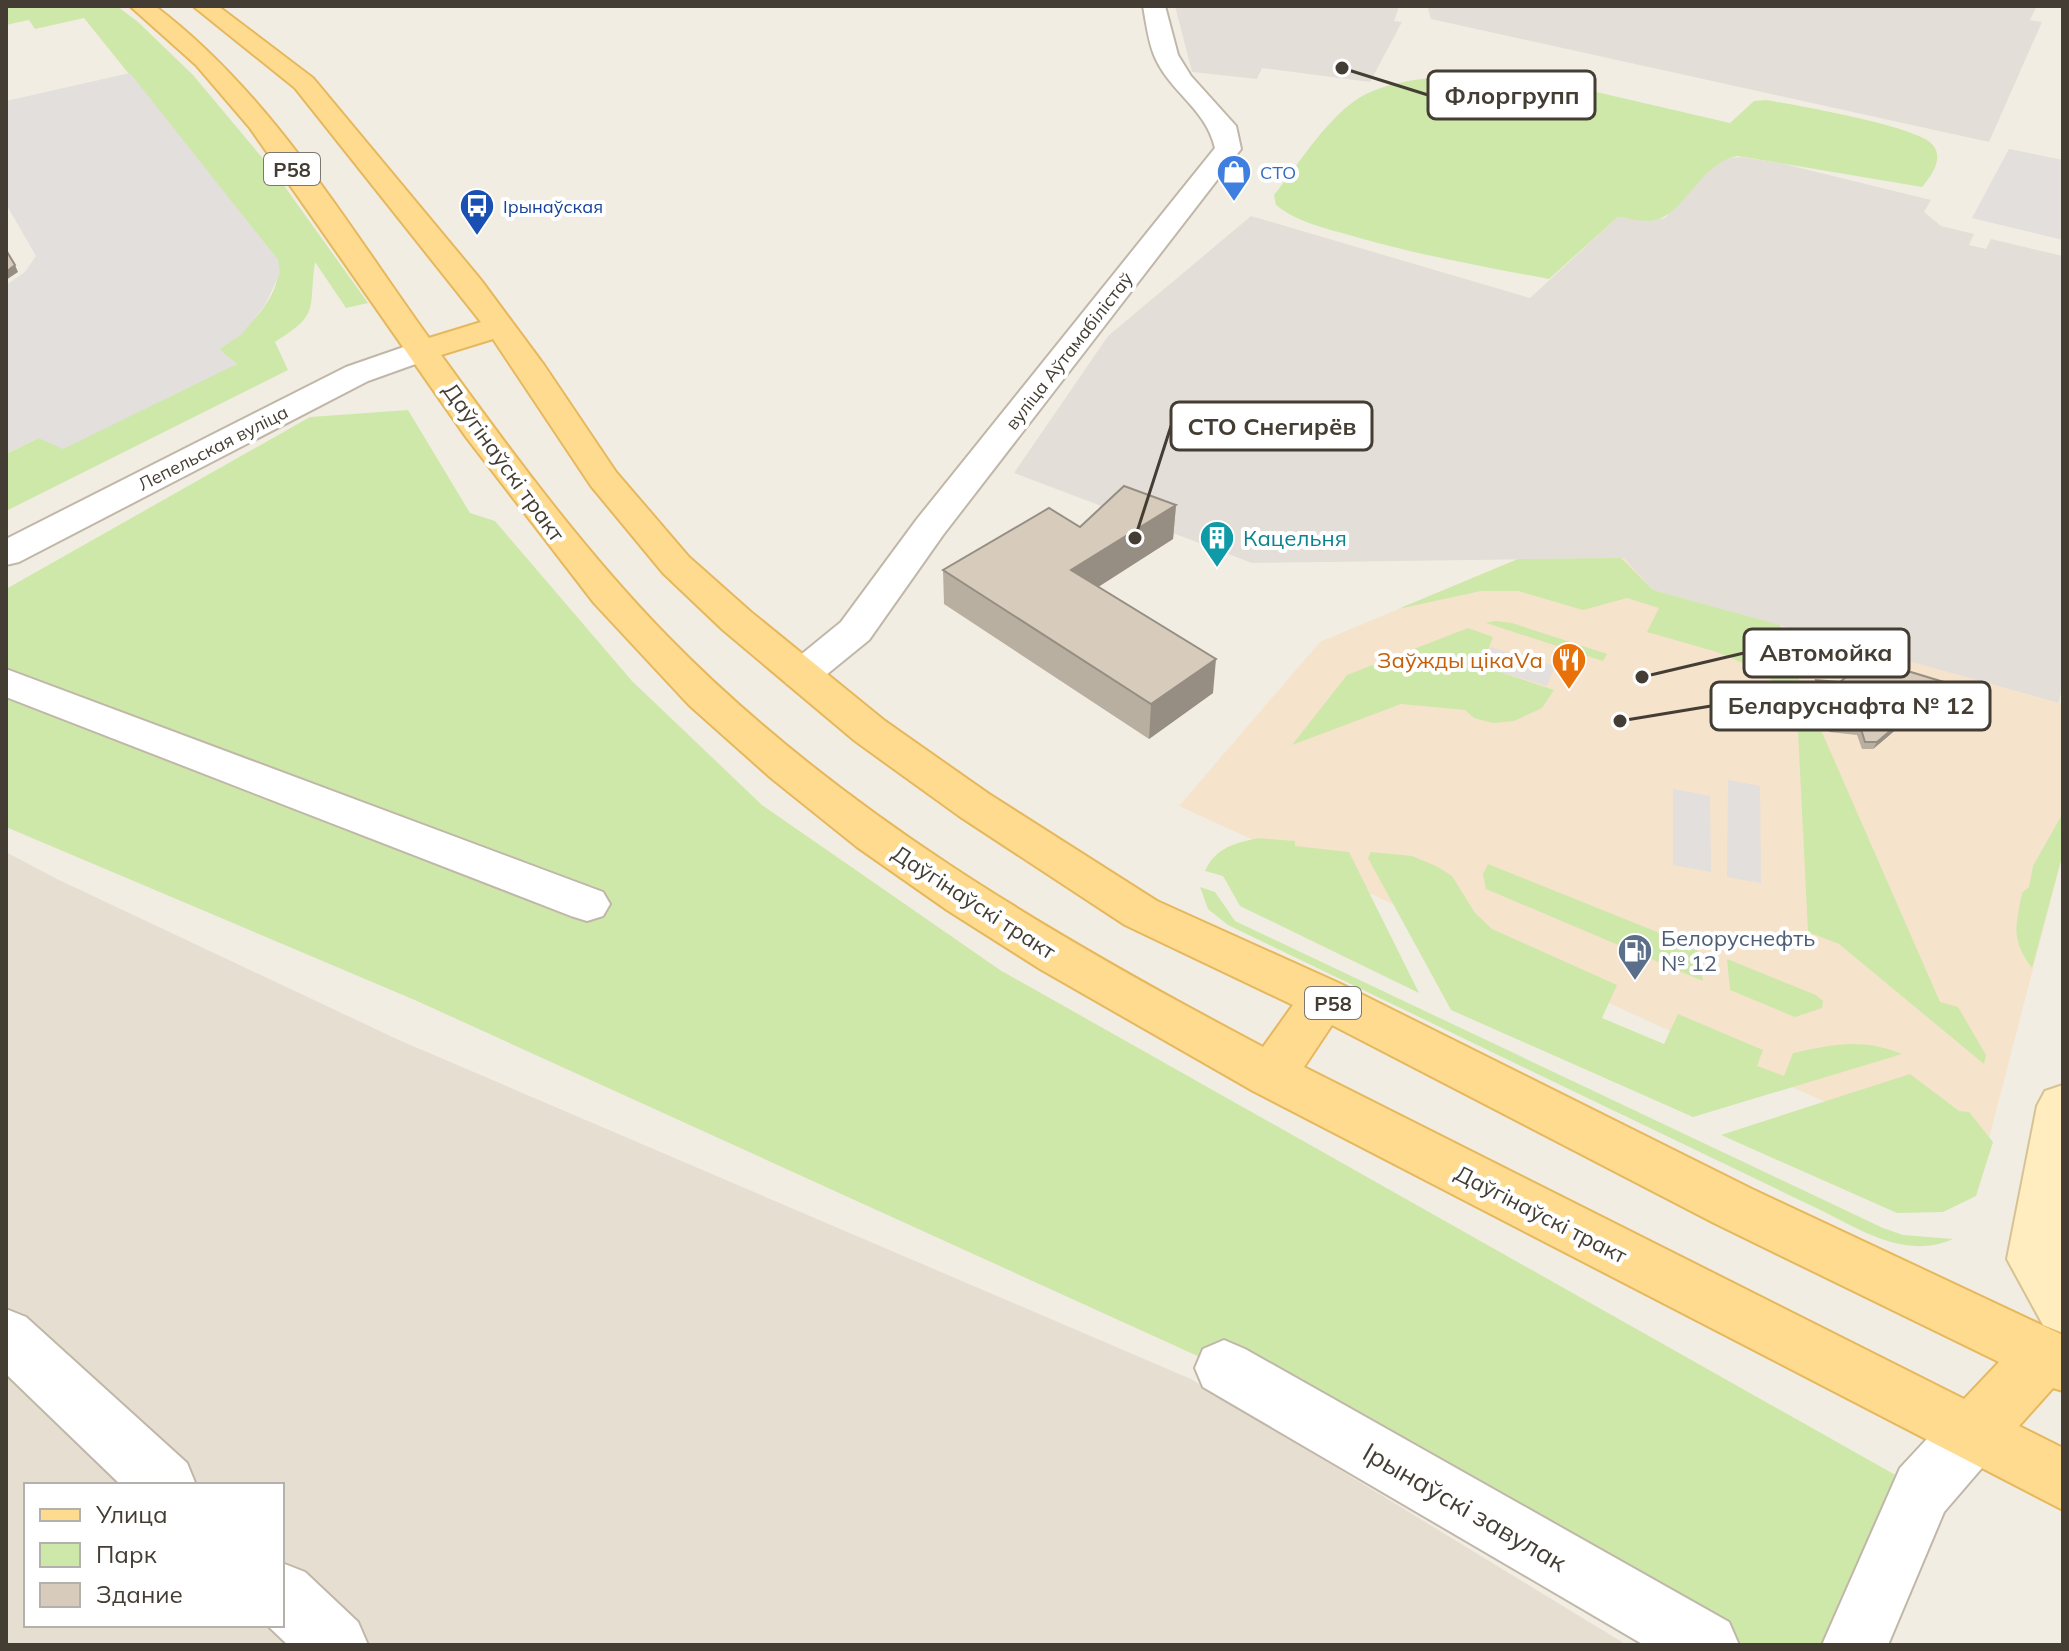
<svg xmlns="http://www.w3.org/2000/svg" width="2069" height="1651" viewBox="0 0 2069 1651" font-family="Mulish,sans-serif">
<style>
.residential{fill:#e6dfd1}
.commercial{fill:#f5e3cc}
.industrial{fill:#e4ded8}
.green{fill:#cee8aa}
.parking{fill:#e2dfdc}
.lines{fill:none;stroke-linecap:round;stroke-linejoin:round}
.street-casing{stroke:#c0b7a8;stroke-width:4}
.secondary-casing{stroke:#d7c293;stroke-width:4}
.primary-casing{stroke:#e6b85d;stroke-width:4}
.street{fill:#fff;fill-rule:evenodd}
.secondary{fill:#ffedc0;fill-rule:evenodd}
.primary{fill:#ffdb8f;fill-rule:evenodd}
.wall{fill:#b9afa1}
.shaded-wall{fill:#968e83}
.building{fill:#d7cbbb;stroke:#968e83;stroke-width:2}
.labels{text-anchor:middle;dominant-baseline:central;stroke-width:8;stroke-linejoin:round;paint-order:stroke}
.far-shop-label{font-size:18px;fill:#366cbe;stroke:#fff;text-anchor:start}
.far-transit-label{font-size:18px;fill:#164399;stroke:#fff;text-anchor:start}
.far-street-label{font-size:18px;fill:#443d33;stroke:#fff}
.shield{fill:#fff;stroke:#7c7770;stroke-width:2}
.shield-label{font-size:20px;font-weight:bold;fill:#443d33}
.street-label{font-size:22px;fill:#443d33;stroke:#fff}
.culture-label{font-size:22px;fill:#0d838f;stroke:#fff;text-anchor:start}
.food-label{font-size:22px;fill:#c56008;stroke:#fff;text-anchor:end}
.service-label{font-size:22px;fill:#4e5e75;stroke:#fff;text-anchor:start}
.near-street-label{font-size:26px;fill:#443d33;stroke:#fff}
.leader{fill:none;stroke:#443d33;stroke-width:3}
.callout-dot{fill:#443d33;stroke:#fff;stroke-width:3}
.callout{fill:#fff;stroke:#443d33;stroke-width:3}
.callout-label{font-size:24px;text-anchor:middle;font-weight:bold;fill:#443d33}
</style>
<rect width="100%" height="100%" fill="#f2ede3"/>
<path class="residential" d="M6,852L57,879L399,1040L1191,1379L1627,1645H363L282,1572V1485H187L6,1321Z
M6,1323L165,1485H26V1625H282L322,1645H6Z"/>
<path class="commercial" d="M1625,558L1653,590L2063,704V853L1980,1173L1179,806L1320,642L1518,559Z"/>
<path class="industrial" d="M1175,6H1388L1399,7L1394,21L1402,22L1370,82L1262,68L1257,79L1192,72Z
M1427,6H2037L2030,20L2042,22L1989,142L1431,19Z
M1741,157L1780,163L1931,200L1924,212L1941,226L1974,234L1969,245L1986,249L1991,239L2063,256V680L2059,703L1653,590L1624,558L1252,563L1014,473L1108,336L1251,216L1530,298L1618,217L1651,221L1665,218L1712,166L1723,159Z"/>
<path class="green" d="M8,6H117L138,22L193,75L275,173L368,303L346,308L315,262C308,311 321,313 275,342L288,370L6,511V454L38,438L237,364L218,350C246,331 284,296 278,260L84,18L35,29L29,20L6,25Z
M1476,75L1549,81L1730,123L1754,101L1766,100C1795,105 1916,126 1932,144C1945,158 1931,176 1922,187L1738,156C1699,162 1682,221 1649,221C1639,221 1628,218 1618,217L1549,279C1484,267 1419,255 1356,237C1329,229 1298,223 1276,205L1274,195C1299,164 1330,112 1366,94C1399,78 1440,77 1476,75Z
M408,410L470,513L495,521L632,681L762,805L1000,970L1922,1490L1855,1645H1706L1224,1368L417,1001L6,827V589L310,417Z
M1621,558L1653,590L1780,625L1793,666L1940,1002L1958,1007L1986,1055L1984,1064L1839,944L1808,932L1798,731L1783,692L1763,672L1717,652L1647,632L1659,608L1627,598L1583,610L1518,591H1481L1398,609L1518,559Z
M1496,621L1512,623L1607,654L1603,661L1486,623Z
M1468,628L1493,637L1482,666L1554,690L1542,708L1514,721L1493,723L1474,718L1465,710L1401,704L1292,745L1347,675Z
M2063,813V853L2032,968C2010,939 2016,926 2022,893L2029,887L2033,866Z
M1258,838L1295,841V846L1349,852L1419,993L1240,906L1223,876L1205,871C1215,848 1235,843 1258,838Z
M1371,852L1412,856L1436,866L1452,876L1475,913L1492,929L1617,985L1602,1018L1664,1044L1678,1014L1763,1050L1757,1066L1784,1076L1793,1053C1835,1044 1862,1038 1902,1054L1693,1117L1451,1010L1368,858Z
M1488,864L1697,948L1703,981L1486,889L1483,874Z
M1200,887L1215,892L1235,921L1883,1228L1903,1235L1953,1239C1903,1261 1857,1227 1812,1206L1228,925L1208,909Z
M1727,959L1816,995L1823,1001L1822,1008L1795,1017L1730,990Z
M1910,1074L1959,1111L1969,1112L1993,1142L1976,1196L1943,1212L1897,1213L1721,1135Z"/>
<path class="parking" d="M130,73L278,260L280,273L265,305L241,335L219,349L237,364L63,449L38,438L6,454V285L25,272L36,256L6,204V101Z
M2009,149L2063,160V240L1972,218Z
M1491,647L1555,666L1547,686L1481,666Z
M1728,780L1760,786L1761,883L1727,877Z
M1673,789L1710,796L1711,872L1673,865Z"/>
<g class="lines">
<defs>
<path id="street" d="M1143,6H1165L1178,55L1191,76L1236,126L1241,149L943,535L869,640L815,684L801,688L787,684L781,675L787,666L841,622L917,519L1215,148C1206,108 1169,92 1154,55C1148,40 1146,22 1143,6Z
M424,340L435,343L440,350L435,357L368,381L19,562L6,565V539L346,367Z
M6,669L603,892L610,904L603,916L587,921L571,916L6,697Z
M6,1309L26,1317L187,1463L196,1485H121L6,1374Z
M1224,1340L1245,1349L1729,1622L1739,1645H1644L1203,1387L1195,1368L1203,1349Z
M1972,1405L1993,1413L2002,1434L1993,1455L1944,1512L1888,1645H1822L1900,1468L1951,1413Z
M282,1563L305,1572L358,1622L368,1645H288L267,1625H282Z"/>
<path id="secondary" d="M2063,1085V1333L2043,1325L2007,1259L2037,1106L2045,1091Z"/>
<path id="primary" d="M130,6H155C270,93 346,223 429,338L481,322L295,88L193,6H218L313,78L481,280L544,365L616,472L689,557L751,612L885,721L989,794L1157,901L1341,984L1752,1189L2063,1335V1391L2053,1388L2019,1426L2063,1448V1510L1253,1091L1040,969L947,910L857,847L771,778L689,705L594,603L466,437L250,128L196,65ZM493,339L591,486L663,573L723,630L855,741L959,816L1125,925L1293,1005L1263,1047C1050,934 838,811 668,637C584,551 512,453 441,355ZM1332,1025L1714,1223L1999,1362L1964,1399L1304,1067Z"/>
</defs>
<use href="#street" class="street-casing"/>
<use href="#secondary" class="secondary-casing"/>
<use href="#primary" class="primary-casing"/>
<use href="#street" class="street"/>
<use href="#secondary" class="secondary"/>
<use href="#primary" class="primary"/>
</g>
<path class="wall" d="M1176,505L1173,539L1098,587L1213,693L1149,739L944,604L943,570L1080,527Z
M1816,680L1840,682L1947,683L1943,690L1873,749H1862L1857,735L1829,732L1813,687Z"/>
<path class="shaded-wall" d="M15,265L18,272L6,280V272Z
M1176,505L1173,539L1070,605L1071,570Z
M1216,659L1213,693L1149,739L1151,704Z
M1947,683L1943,690L1873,749L1877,742Z"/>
<path class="building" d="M6,250L15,265L6,272Z
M1124,486L1176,505L1071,570L1216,659L1151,704L943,570L1049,508L1080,527Z
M1868,659L1947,683L1877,742H1865L1861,729L1832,726L1816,680L1840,682Z"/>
<defs>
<symbol id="shop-pin" viewBox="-11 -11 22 30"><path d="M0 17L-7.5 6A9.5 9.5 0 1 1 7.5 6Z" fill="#3f7fe0" stroke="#fff"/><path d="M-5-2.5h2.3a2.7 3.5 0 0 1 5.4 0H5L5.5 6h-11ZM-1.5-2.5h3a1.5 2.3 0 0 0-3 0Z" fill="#fff"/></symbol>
<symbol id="bus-pin" viewBox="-11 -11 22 30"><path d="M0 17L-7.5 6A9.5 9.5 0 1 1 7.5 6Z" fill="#1a4fb4" stroke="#fff"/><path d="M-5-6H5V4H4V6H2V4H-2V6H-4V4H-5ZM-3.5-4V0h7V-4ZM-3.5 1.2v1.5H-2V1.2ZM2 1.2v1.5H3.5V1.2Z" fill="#fff"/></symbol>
<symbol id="building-pin" viewBox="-11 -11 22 30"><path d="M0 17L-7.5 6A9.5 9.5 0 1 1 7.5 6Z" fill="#0f9aa8" stroke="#fff"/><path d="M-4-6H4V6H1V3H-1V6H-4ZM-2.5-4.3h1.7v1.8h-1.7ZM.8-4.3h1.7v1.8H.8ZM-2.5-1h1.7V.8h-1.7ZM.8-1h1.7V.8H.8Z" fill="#fff"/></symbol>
<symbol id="restaurant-pin" viewBox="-11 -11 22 30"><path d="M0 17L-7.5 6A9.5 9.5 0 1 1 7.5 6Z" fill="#e8710a" stroke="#fff"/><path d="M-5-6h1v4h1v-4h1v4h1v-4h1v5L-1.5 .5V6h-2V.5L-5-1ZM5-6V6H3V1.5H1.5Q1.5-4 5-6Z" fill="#fff"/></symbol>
<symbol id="fuel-pin" viewBox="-11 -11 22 30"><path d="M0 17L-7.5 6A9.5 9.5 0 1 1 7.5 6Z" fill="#5c6f8a" stroke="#fff"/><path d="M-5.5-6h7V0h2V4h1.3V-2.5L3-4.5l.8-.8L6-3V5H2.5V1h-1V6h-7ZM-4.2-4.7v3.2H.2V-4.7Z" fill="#fff"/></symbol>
</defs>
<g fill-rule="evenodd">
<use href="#shop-pin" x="1214" y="152" width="40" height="54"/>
<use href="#bus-pin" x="457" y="186" width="40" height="54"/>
<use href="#building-pin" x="1197" y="518" width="40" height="54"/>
<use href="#restaurant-pin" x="1549" y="640" width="40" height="54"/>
<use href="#fuel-pin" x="1615" y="931" width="40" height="54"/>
</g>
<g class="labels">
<g class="far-shop-label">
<text x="1260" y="172">СТО</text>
</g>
<g class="far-transit-label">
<text x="503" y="206">Ірынаўская</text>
</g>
<g class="far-street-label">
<text transform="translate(1069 351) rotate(-52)">вуліца Аўтамабілістаў</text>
<text transform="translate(213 448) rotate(-27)">Лепельская вуліца</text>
</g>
<g class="shield">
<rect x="264" y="153" width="56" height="32" rx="6"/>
<rect x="1305" y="987" width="56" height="32" rx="6"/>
</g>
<g class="shield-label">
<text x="292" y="169">Р58</text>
<text x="1333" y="1003">Р58</text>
</g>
<g class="street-label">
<text transform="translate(504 462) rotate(54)">Даўгінаўскі тракт</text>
<text transform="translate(974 902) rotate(33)">Даўгінаўскі тракт</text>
<text transform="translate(1541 1214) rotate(27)">Даўгінаўскі тракт</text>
</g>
<g class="culture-label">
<text x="1243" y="538">Кацельня</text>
</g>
<g class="food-label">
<text x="1543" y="660">Заўжды цікаVа</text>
</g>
<g class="service-label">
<text x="1661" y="938">Белоруснефть<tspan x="1661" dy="25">№ 12</tspan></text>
</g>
<g class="near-street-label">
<text transform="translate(1465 1507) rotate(30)">Ірынаўскі завулак</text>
</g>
</g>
<path class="leader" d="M1342 68L1428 95M1135 538L1171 426M1642 677L1744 653M1620 721L1711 706"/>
<g class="callout-dot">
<circle cx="1342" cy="68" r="8"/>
<circle cx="1135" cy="538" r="8"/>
<circle cx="1642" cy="677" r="8"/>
<circle cx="1620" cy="721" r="8"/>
</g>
<g class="callout">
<rect x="1428" y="71" width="167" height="48" rx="8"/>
<rect x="1171" y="402" width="201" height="48" rx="8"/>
<rect x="1744" y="629" width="165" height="48" rx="8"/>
<rect x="1711" y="682" width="279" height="48" rx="8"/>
</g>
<g class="callout-label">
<text x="1512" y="104">Флоргрупп</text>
<text x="1272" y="435">СТО Cнегирёв</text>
<text x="1826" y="661">Автомойка</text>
<text x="1851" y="714">Беларуснафта № 12</text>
</g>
<rect width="2069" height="1651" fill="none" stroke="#443d33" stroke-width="16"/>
<rect x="24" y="1483" width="260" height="144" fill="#ffffff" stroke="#b4b1ad" stroke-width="2"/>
<rect x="40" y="1509" width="40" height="12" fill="#ffdb8f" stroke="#b4b1ad" stroke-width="2"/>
<text x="96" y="1523" font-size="24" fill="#443d33">Улица</text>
<rect x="40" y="1543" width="40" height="24" fill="#cee8aa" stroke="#b4b1ad" stroke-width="2"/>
<text x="96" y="1563" font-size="24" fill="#443d33">Парк</text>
<rect x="40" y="1583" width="40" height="24" fill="#d7cbbb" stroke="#b4b1ad" stroke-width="2"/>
<text x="96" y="1603" font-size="24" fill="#443d33">Здание</text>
</svg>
